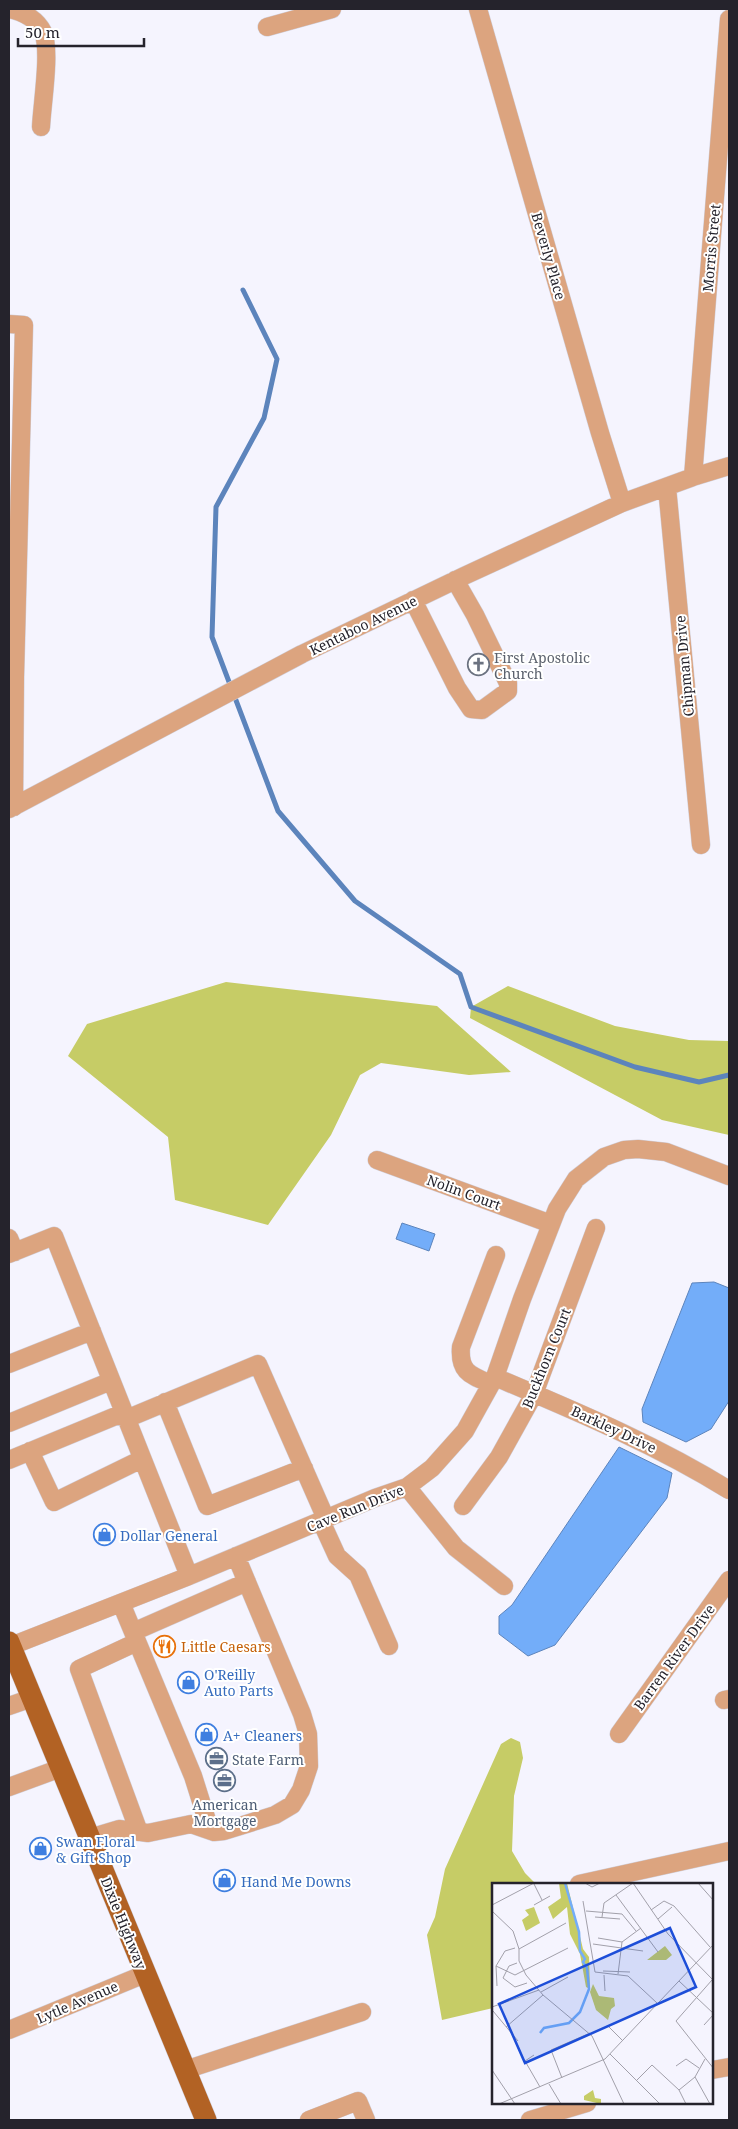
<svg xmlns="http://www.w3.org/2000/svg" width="738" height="2129" viewBox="0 0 738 2129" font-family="'Noto Serif',serif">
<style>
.forest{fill:#c6cc66}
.water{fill:#73adf9;stroke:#5c84bc}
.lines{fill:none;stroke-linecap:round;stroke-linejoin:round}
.stream{stroke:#5c84bc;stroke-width:5}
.minor-casing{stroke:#d0ced8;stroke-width:19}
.major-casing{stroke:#d0ced8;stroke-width:22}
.minor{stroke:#dca47f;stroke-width:18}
.major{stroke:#b26224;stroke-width:21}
.labels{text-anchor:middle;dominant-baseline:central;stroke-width:4;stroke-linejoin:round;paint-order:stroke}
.street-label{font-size:14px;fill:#25232c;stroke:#fff}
.worship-label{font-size:14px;fill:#5b616d;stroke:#fff;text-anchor:start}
.shop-label{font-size:14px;fill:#366cbe;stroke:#fff;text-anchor:start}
.food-label{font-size:14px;fill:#c56008;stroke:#fff;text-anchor:start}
.service-label{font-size:14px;fill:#4e5e75;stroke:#fff;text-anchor:start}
.inset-river{fill:none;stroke:#73adf9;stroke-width:2.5}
.inset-road{fill:none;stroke:#a2a0aa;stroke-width:1}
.view{fill:#1d4ed8;fill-opacity:0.15;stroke:#1d4ed8;stroke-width:2.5}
.inset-edge{fill:none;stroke:#25232c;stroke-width:2.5}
</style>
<rect width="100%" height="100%" fill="#f5f4fe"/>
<path class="forest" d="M226,982L437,1006L511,1072L469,1075L381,1063L360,1075L331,1135L268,1225L175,1200L168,1137L68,1056L87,1024Z
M508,986L615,1026L689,1040L729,1041V1135L662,1120L470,1018L471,1007Z
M511,1738L520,1742L523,1758L514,1796L512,1851L525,1873L536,1884H493V2008L442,2020L427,1935L435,1917L445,1869L501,1744Z"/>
<path class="water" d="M402,1223L435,1234L429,1251L396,1239Z
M714,1282L729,1288V1401L711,1429L686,1442L643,1422L642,1409L692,1283Z
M619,1447L672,1473L667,1498L555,1645L528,1656L499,1634V1616L512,1605Z"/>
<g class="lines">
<path class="stream" d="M243,290L277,359L264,418L216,507L212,637L278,811L355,901L460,974L471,1007L635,1067L699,1082L729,1075"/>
<defs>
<path id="minor" d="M9,9C23,12 36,18 43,32C51,51 42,104 41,127
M478,9L600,433L622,503
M267,27L332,9
M9,324L24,325L15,677L14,807
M693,477L729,19
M667,487L701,845
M413,600L457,688L471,709L482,710L508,691V683L475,615L455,580
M9,809L302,654L464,576L622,503L693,477L729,466
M377,1160L551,1224
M9,1238L15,1252
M9,1254L54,1236L189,1576
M9,1364L92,1331
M495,1377C575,1411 655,1444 729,1490
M491,1384C470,1375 459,1372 461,1347L496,1255
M165,1402L207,1506L304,1468
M126,1419L258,1364L326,1519
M9,1423L111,1381
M30,1451L54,1502L142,1459
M9,1460L123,1413
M407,1487L456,1548L504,1586
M463,1506L499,1457L534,1394L596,1228
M321,1521L337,1556L358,1575L389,1646
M121,1603L193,1776L210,1830
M133,1632L247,1582
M137,1642L79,1669L139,1832
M11,1646L189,1576L375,1498L407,1487L432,1468L465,1431L495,1377L522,1299L557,1209L576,1179L604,1157L624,1150L638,1149L666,1152L729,1176
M724,1700L729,1699
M9,1706L32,1698
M619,1734L729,1580
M9,1787L61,1768
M89,1838L119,1829L148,1833L191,1824L214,1832L224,1831L275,1815L292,1805L301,1790L309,1766L308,1734L302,1714L236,1556
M579,1884L729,1851
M9,2030L145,1974
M185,2070L362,2012
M712,2070L729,2067
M309,2120L358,2101L366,2120
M530,2120L587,2103"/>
<path id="major" d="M9,1642L206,2120"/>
</defs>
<use href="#minor" class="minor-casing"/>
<use href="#major" class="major-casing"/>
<use href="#minor" class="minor"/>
<use href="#major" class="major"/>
</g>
<defs>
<symbol id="church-ring" viewBox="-11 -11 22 22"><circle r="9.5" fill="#fff" stroke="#6b7280" stroke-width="1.5"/><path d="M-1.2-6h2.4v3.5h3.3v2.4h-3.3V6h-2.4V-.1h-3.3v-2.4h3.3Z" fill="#6b7280"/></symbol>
<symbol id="shop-ring" viewBox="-11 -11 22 22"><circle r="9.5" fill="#fff" stroke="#3f7fe0" stroke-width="1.5"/><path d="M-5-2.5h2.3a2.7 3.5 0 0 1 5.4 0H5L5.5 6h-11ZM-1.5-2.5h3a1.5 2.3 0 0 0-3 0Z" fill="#3f7fe0"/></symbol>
<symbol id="restaurant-ring" viewBox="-11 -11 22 22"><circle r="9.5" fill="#fff" stroke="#e8710a" stroke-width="1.5"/><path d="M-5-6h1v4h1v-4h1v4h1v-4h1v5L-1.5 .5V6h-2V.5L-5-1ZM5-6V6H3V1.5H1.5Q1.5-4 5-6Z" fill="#e8710a"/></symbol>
<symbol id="office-ring" viewBox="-11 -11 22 22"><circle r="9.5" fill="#fff" stroke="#5c6f8a" stroke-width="1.5"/><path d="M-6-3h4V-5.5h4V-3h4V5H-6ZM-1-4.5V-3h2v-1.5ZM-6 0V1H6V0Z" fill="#5c6f8a"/></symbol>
</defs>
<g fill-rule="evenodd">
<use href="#church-ring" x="466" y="652" width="25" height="25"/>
<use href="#shop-ring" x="92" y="1522" width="25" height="25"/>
<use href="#restaurant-ring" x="152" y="1634" width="25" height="25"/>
<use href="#shop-ring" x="176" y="1670" width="25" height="25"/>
<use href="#shop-ring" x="194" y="1722" width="25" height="25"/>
<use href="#office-ring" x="204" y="1746" width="25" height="25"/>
<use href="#office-ring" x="212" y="1768" width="25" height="25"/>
<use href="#shop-ring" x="28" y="1836" width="25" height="25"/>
<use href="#shop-ring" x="212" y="1868" width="25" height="25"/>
</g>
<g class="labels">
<g class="street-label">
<text transform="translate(711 248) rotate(-85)">Morris Street</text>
<text transform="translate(549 256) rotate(74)">Beverly Place</text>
<text transform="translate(363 625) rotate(-26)">Kentaboo Avenue</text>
<text transform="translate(684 666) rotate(-95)">Chipman Drive</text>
<text transform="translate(464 1192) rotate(20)">Nolin Court</text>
<text transform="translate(546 1358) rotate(-68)">Buckhorn Court</text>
<text transform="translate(614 1429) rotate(25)">Barkley Drive</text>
<text transform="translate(355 1508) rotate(-22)">Cave Run Drive</text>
<text transform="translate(674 1657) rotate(-54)">Barren River Drive</text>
<text transform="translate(124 1923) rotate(68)">Dixie Highway</text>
<text transform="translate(77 2002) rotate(-23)">Lytle Avenue</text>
</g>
<g class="worship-label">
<text x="494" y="657">First Apostolic<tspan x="494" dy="16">Church</tspan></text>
</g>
<g class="shop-label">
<text x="120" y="1535">Dollar General</text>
<text x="204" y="1674">O'Reilly<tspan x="204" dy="16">Auto Parts</tspan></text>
<text x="223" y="1735">A+ Cleaners</text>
<text x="56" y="1841">Swan Floral<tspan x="56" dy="16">&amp; Gift Shop</tspan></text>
<text x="241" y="1881">Hand Me Downs</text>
</g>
<g class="food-label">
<text x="181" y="1646">Little Caesars</text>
</g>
<g class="service-label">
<text x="232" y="1759">State Farm</text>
<text x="225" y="1804" text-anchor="middle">American<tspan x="225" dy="16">Mortgage</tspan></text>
</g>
</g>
<g transform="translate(492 1883)">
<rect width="221" height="221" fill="#f5f4fe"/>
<path d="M67,0H75L91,66L97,74L98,106L94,104L88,71L78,51L75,24L61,36L56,24L69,15ZM42,24L48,40L34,48L30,37L37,32L33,27ZM173,63L180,72L174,77H155ZM101,101L107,113L122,115L123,123L119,126L116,137L104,127L98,109ZM101,207L103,215L109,216V221L92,217V213Z" fill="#c6cc66"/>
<path class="inset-river" d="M48,150L52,145L77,140L88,129L97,106L95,85L91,79L93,76L88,68L87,49L73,0"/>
<path class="inset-road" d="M93,0L100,4L108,0M141,0L176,51L222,98M206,0L222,18M42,1L50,17M124,12L166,69M91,18L103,89L136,93L165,120M0,22L42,0M42,22L58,13M159,27L172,18L182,23L218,64M0,28L21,48L27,66V78L34,92L51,112L100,153L132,221M94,28L130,31L144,48M103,34L128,36M110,34L112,20L141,0M166,36L180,24M106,55L130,59M101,61L151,68M27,66L74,40M25,80L17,83L11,95L23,104L35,100M4,83L23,92L76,65M111,88L138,89M126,91L130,59L149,45M112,92L113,108M220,97L184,138L222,186M187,98L222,131L212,142M5,103L4,83L13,68L23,65M49,109L76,94M0,124L47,107M1,128L26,158M14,144L51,112M117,144L131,158M118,171L168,221M42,172L33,178L48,204M184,183L194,176L207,185M0,187L23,221M203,194L218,221M70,195L59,167L98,150M144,198L160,182L187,207L194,221M57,201L69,221M187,207L203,194L213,176M7,221L113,176L222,61"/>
<path class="view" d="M178,45L204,104L33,180L7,121Z"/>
<rect width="221" height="221" class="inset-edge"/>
</g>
<rect width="738" height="2129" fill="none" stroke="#25232c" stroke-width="20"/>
<path d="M18 38v8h126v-8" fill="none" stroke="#25232c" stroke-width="2.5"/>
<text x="25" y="38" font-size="15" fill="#25232c" stroke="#ffffff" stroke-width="4" paint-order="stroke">50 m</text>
</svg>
